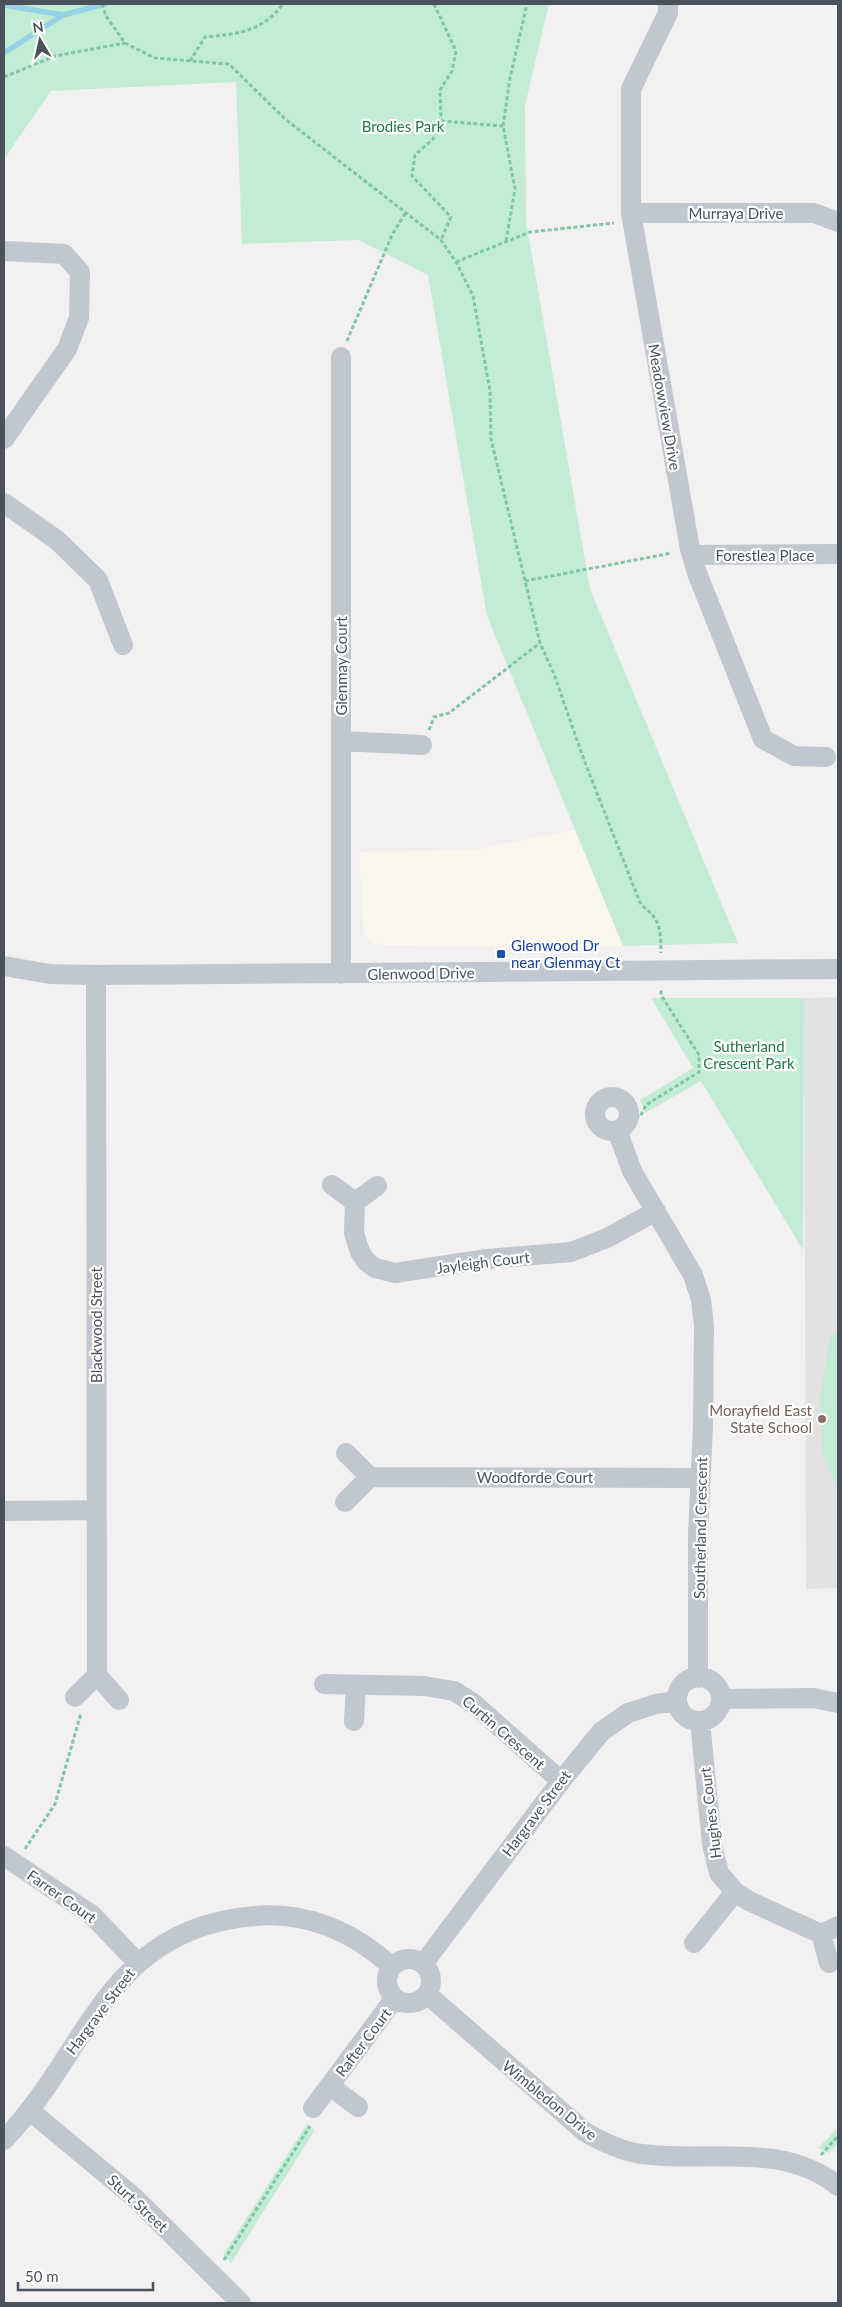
<svg xmlns="http://www.w3.org/2000/svg" width="842" height="2307" viewBox="0 0 842 2307" font-family="Lato,sans-serif">
<style>
.commercial{fill:#fbf7ec}
.education{fill:#e3e1e1}
.green{fill:#c3ecd4}
.lines{fill:none;stroke-linecap:round;stroke-linejoin:round}
.stream{stroke:#94d2e5;stroke-width:5.5}
.path{stroke:#7ec7a5;stroke-width:3;stroke-dasharray:4 2.5;stroke-linecap:butt}
.minor{stroke:#c0c7ce;stroke-width:20}
.transit-dot{fill:#1a4fb4;stroke:#fff;stroke-width:2}
.education-dot{fill:#8d6e63;stroke:#fff;stroke-width:2}
.labels{text-anchor:middle;dominant-baseline:central;stroke-width:4.5;stroke-linejoin:round;paint-order:stroke}
.park-label{font-size:15px;fill:#20784e;stroke:#fff}
.street-label{font-size:15px;fill:#4a535c;stroke:#fff}
.transit-label{font-size:15px;fill:#164399;stroke:#fff;text-anchor:start}
.education-label{font-size:15px;fill:#785e54;stroke:#fff;text-anchor:end}
</style>
<rect width="100%" height="100%" fill="#f2f0f0"/>
<path class="commercial" d="M575,830L623,946L382,945L373,943L366,937L363,928L359,852L471,850Z"/>
<path class="education" d="M838,997V1588L806,1589L804,998Z"/>
<path class="green" d="M4,4H549L525,105L526,221L590,589L738,943L623,946L487,616L428,275L359,240L242,244L236,82L51,91L4,159Z
M651,998H804L803,1250L701,1081L645,1113L640,1100L693,1068Z
M838,1328V1488L823,1456L820,1399L830,1338Z
M307,2124L315,2130L231,2263L223,2255Z
M838,2128V2143L829,2153L818,2148Z"/>
<g class="lines">
<path class="stream" d="M4,5L63,15
M4,53L63,15L105,4"/>
<path class="path" d="M102,4L106,16L125,43L155,58L229,64L285,119L441,240L456,262L473,296L490,391L491,439L540,643L554,674L584,760L641,905C662,920 660,929 661,953
M434,4L456,51L452,71L440,90L441,121L433,139L415,155L412,176L451,217L441,240
M190,61L205,37C237,34 262,32 283,4
M4,77L55,56L125,43
M441,121L503,126
M506,241L515,189L503,126L510,78L527,4
M456,262L530,232L614,223
M347,341L392,235L406,212
M525,581L672,553
M429,730L434,717L449,713L540,643
M629,1115L640,1117L646,1105L699,1072V1055L661,995V989
M25,1849L55,1804L81,1713
M821,2155L838,2136
M224,2260L310,2126"/>
<path class="minor" d="M668,4V13L631,89V213L690,549L697,573L763,739L794,756L826,757
M631,213H814L838,222
M4,251L64,254L80,272L79,318L67,349L4,439
M341,357V974
M4,503L57,540L98,580L123,645
M692,555L838,554
M341,741L422,745
M4,966L50,974L96,975L838,969
M96,975L97,1675
M595 1114a17 17 0 1 1 34 0a17 17 0 1 1-34 0Z
M617,1130L632,1171L693,1275L701,1300L704,1325L703,1426L698,1535V1678
M332,1185L355,1202L377,1186
M355,1202L354,1233L360,1252L366,1261L375,1268L395,1273L487,1259L571,1252L607,1238L656,1211
M370,1477L701,1478
M345,1502L370,1477L346,1453
M4,1511L96,1510
M677 1699a22 22 0 1 1 44 0a22 22 0 1 1-44 0Z
M324,1684L424,1686L454,1691L473,1703L561,1781
M75,1697L97,1675L119,1700
M721,1699L813,1698L838,1703
M354,1721L356,1685
M700,1721L712,1844L719,1873L735,1892L749,1901L821,1934
M4,1856L92,1915L137,1962
M694,1943L735,1892
M387 1981a22 22 0 1 1 44 0a22 22 0 1 1-44 0Z
M829,1963L821,1934L838,1926
M423,1964L561,1781L601,1732L628,1713L656,1704L677,1701
M427,1994L585,2132C602,2142 621,2151 642,2154C708,2163 782,2141 838,2186
M330,2086L358,2107
M313,2108L395,1998
M29,2110L135,2198L241,2303
M4,2140C91,2049 106,1928 255,1916C307,1911 354,1932 392,1967"/>
</g>
<rect class="transit-dot" x="496" y="949" width="10" height="10" rx="2.5"/>
<circle class="education-dot" cx="822" cy="1419" r="5"/>
<g class="labels">
<g class="park-label">
<text x="403" y="126">Brodies Park</text>
<text x="749" y="1046">Sutherland<tspan x="749" dy="17">Crescent Park</tspan></text>
</g>
<g class="street-label">
<text x="736" y="213">Murraya Drive</text>
<text transform="translate(665 407) rotate(80)">Meadowview Drive</text>
<text x="765" y="555">Forestlea Place</text>
<text transform="translate(341 666) rotate(-90)">Glenmay Court</text>
<text transform="translate(421 973) rotate(-1)">Glenwood Drive</text>
<text transform="translate(483 1262) rotate(-7)">Jayleigh Court</text>
<text transform="translate(96 1325) rotate(-90)">Blackwood Street</text>
<text x="535" y="1477">Woodforde Court</text>
<text transform="translate(700 1528) rotate(-89)">Southerland Crescent</text>
<text transform="translate(504 1732) rotate(41)">Curtin Crescent</text>
<text transform="translate(536 1813) rotate(-53)">Hargrave Street</text>
<text transform="translate(710 1813) rotate(-97)">Hughes Court</text>
<text transform="translate(62 1896) rotate(35)">Farrer Court</text>
<text transform="translate(100 2011) rotate(-53)">Hargrave Street</text>
<text transform="translate(363 2042) rotate(-53)">Rafter Court</text>
<text transform="translate(550 2100) rotate(39)">Wimbledon Drive</text>
<text transform="translate(138 2203) rotate(43)">Sturt Street</text>
</g>
<g class="transit-label">
<text x="511" y="945">Glenwood Dr<tspan x="511" dy="17">near Glenmay Ct</tspan></text>
</g>
<g class="education-label">
<text x="812" y="1410">Morayfield East<tspan x="812" dy="17">State School</tspan></text>
</g>
</g>
<rect width="842" height="2307" fill="none" stroke="#4a535c" stroke-width="10"/>
<g transform="translate(40 40) rotate(351)" stroke="#ffffff" stroke-width="4" paint-order="stroke">
<path d="M0-4L9 19L0 12L-9 19Z" fill="#4a535c"/>
<text y="-8" font-size="14" font-weight="bold" text-anchor="middle" fill="#4a535c">N</text>
</g>
<path d="M18 2282v8h135v-8" fill="none" stroke="#4a535c" stroke-width="2.5"/>
<text x="25" y="2282" font-size="15" fill="#4a535c" stroke="#ffffff" stroke-width="4" paint-order="stroke">50 m</text>
</svg>
